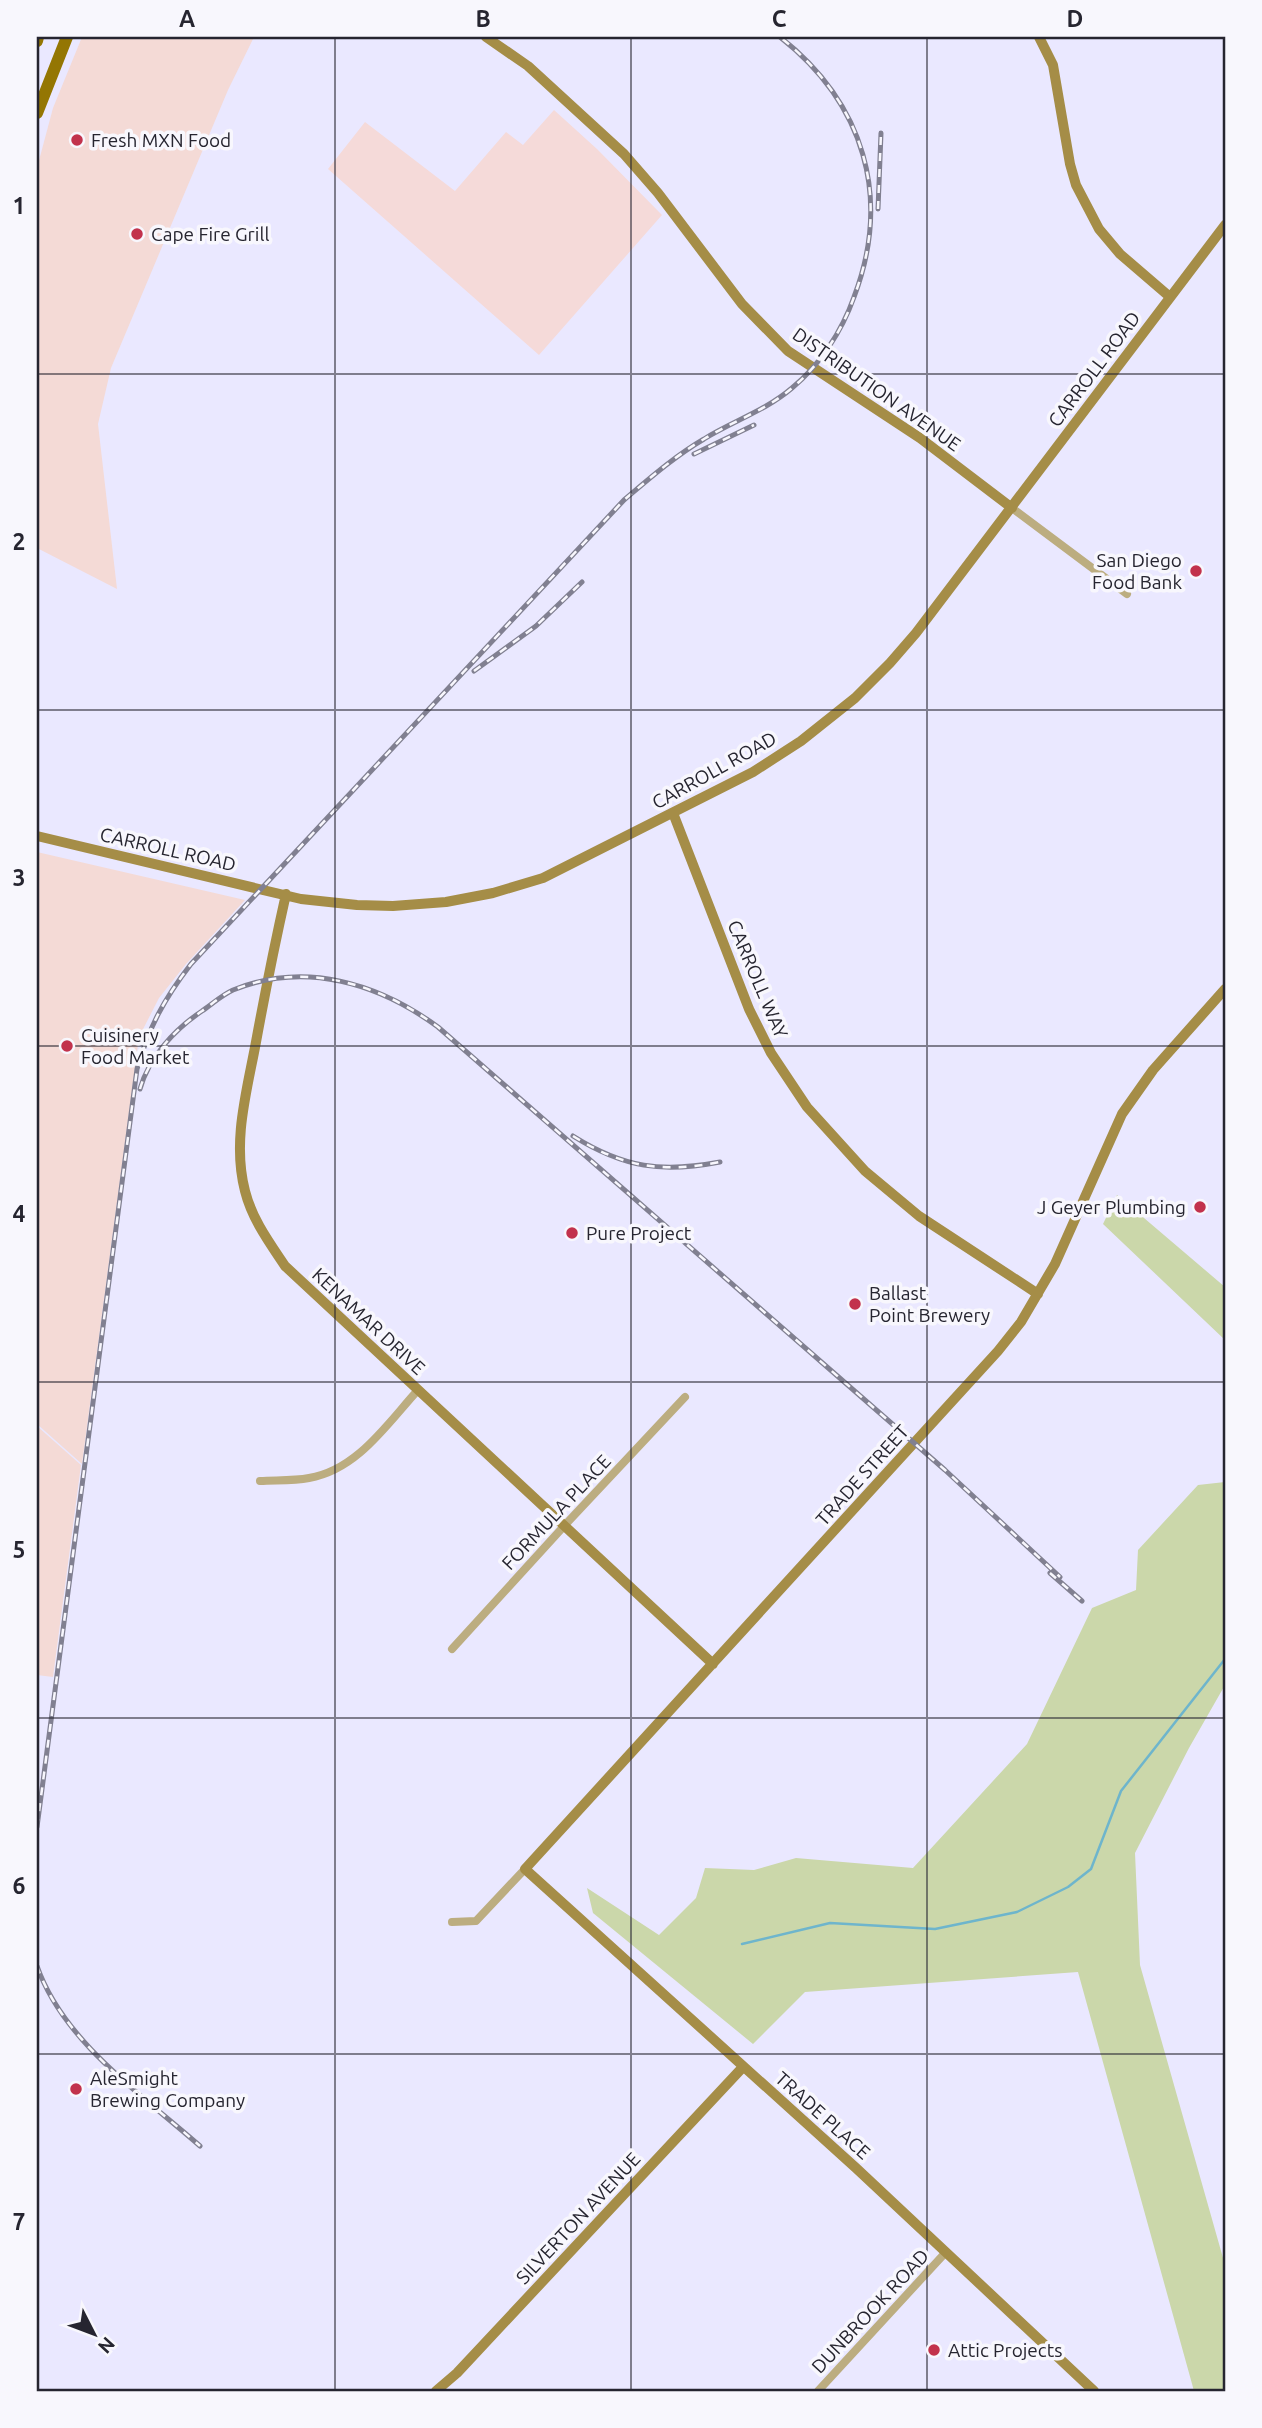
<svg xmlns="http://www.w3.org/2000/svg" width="1262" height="2428" viewBox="0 0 1262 2428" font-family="Ubuntu,sans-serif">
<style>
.commercial{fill:#f4dad6}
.industrial{fill:#f5dad9}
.green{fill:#cbd7aa}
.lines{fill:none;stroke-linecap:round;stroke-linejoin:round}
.stream{stroke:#6eb5cc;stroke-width:2.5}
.street{stroke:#bcad80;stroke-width:8}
.secondary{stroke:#a58d47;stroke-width:10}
.primary{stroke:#947603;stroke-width:12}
.rail-casing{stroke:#818091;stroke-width:5}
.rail{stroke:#f8f7fd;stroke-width:2.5;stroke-dasharray:8;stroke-linecap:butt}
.grid{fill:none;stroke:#262530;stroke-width:2;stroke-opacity:0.55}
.poi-dot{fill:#c2324c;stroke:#f8f7fd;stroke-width:2.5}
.labels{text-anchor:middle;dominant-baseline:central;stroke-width:7;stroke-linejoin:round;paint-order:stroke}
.poi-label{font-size:19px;fill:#262530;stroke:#f8f7fd;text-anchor:start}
.street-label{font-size:19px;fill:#262530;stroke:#f8f7fd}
.neatline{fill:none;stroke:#262530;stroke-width:2.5}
.grid-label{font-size:23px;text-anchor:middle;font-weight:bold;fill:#262530}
</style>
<rect width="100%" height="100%" fill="#eae8ff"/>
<path class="commercial" d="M82,37H254L228,90L111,368L98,424L117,589L37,548V168L53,108Z
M37,852L245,900L186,964L159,998L139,1037L82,1464L37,1424Z
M37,1426L81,1465L53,1677L37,1675Z"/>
<path class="industrial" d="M554,110L597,149L662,215L539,355L328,169L365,122L455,191L506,132L523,145Z"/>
<path class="green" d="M1117,1195L1225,1287V1340L1103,1224Z
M1225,1482V1685L1189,1748L1135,1853L1140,1965L1225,2265V2391H1194L1078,1972L805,1992L753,2044L593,1913L587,1888L659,1935L696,1898L705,1868L754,1870L796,1858L913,1868L1027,1744L1092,1608L1136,1590L1138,1550L1198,1485Z"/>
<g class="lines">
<path class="stream" d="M742,1944L830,1923L935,1929L1017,1912L1068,1887L1091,1869L1121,1791L1225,1659"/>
<path class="street" d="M1012,508L1127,594
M260,1481C276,1480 293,1481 309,1478C357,1470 387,1424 418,1390
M452,1649L565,1525L685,1397
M452,1922L476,1921L525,1869
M818,2391L946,2252"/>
<path class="secondary" d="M486,37L528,66L624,154L658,193L742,304L788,351L920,438L1012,508
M1039,37L1053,65L1070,164L1076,185L1099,229L1120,254L1170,297
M673,813L749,1009L771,1053L807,1107L865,1171L919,1216L1038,1294
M37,836L301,899L357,905L393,906L446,902L493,893L543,878L753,772L801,741L855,698L890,663L916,633L1225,225
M286,894C275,943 265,993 256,1042C247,1091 232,1141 245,1191C252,1219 269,1242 285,1266L713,1664
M436,2391L457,2373L743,2067
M1094,2391L856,2168L525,1869L998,1351L1021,1322L1055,1264L1122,1114L1153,1070L1225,989"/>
<path class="primary" d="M37,41L38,37
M37,113L67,37"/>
<defs>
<path id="rail" d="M878,209L881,133
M694,454L754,425
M474,671L536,626L582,582
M140,1089C149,1057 175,1029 202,1011C212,1004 222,995 233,990C305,961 378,983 438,1027L945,1470L1060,1577
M573,1136C624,1168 662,1173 720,1162
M1050,1573L1082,1601
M37,1827L137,1069C149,1027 164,999 191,964L624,500C650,478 675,456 704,439C733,421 765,411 792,388C820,365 842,331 854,297C892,197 864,103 780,37
M37,1966C63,2041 142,2095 200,2146"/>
</defs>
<use href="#rail" class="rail-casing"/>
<use href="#rail" class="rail"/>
</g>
<path class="grid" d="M335,37V2391M631,37V2391M927,37V2391M37,374H1225M37,710H1225M37,1046H1225M37,1382H1225M37,1718H1225M37,2054H1225"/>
<g class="poi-dot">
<circle cx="77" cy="140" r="7"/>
<circle cx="137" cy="234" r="7"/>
<circle cx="1196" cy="571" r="7"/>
<circle cx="67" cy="1046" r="7"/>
<circle cx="1200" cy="1207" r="7"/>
<circle cx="572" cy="1233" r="7"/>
<circle cx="855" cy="1304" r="7"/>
<circle cx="76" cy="2089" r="7"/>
<circle cx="934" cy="2350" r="7"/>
</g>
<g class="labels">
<g class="poi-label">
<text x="91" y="140">Fresh MXN Food</text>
<text x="151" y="234">Cape Fire Grill</text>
<text x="1182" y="560" text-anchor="end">San Diego<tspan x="1182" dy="22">Food Bank</tspan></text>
<text x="81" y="1035">Cuisinery<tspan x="81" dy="22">Food Market</tspan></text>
<text x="1186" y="1207" text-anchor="end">J Geyer Plumbing</text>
<text x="586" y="1233">Pure Project</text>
<text x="869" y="1293">Ballast<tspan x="869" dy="22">Point Brewery</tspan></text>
<text x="90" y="2078">AleSmight<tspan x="90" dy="22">Brewing Company</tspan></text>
<text x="948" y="2350">Attic Projects</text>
</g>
<g class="street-label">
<text transform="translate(1094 369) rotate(-53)">CARROLL ROAD</text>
<text transform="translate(877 389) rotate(35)">DISTRIBUTION AVENUE</text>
<text transform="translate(714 770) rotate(-29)">CARROLL ROAD</text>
<text transform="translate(168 849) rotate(13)">CARROLL ROAD</text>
<text transform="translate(758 979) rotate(67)">CARROLL WAY</text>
<text transform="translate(369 1321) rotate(43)">KENAMAR DRIVE</text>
<text transform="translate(862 1475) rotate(-48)">TRADE STREET</text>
<text transform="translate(556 1512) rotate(-47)">FORMULA PLACE</text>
<text transform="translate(823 2115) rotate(42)">TRADE PLACE</text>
<text transform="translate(578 2218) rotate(-47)">SILVERTON AVENUE</text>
<text transform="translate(870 2311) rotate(-47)">DUNBROOK ROAD</text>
</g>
</g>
<rect width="1262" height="2428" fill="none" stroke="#f8f7fd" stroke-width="77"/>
<g transform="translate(94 2334) rotate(132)" stroke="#f8f7fd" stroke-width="5" paint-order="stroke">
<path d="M0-5L12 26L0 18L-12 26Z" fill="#262530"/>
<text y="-10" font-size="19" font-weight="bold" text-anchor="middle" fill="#262530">N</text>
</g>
<rect x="38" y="38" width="1186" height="2352" class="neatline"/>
<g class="grid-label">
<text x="187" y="27">A</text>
<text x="483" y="27">B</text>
<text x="779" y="27">C</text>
<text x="1075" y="27">D</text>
<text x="19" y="214">1</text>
<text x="19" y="550">2</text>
<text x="19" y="886">3</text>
<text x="19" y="1222">4</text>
<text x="19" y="1558">5</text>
<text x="19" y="1894">6</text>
<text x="19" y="2230">7</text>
</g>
</svg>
